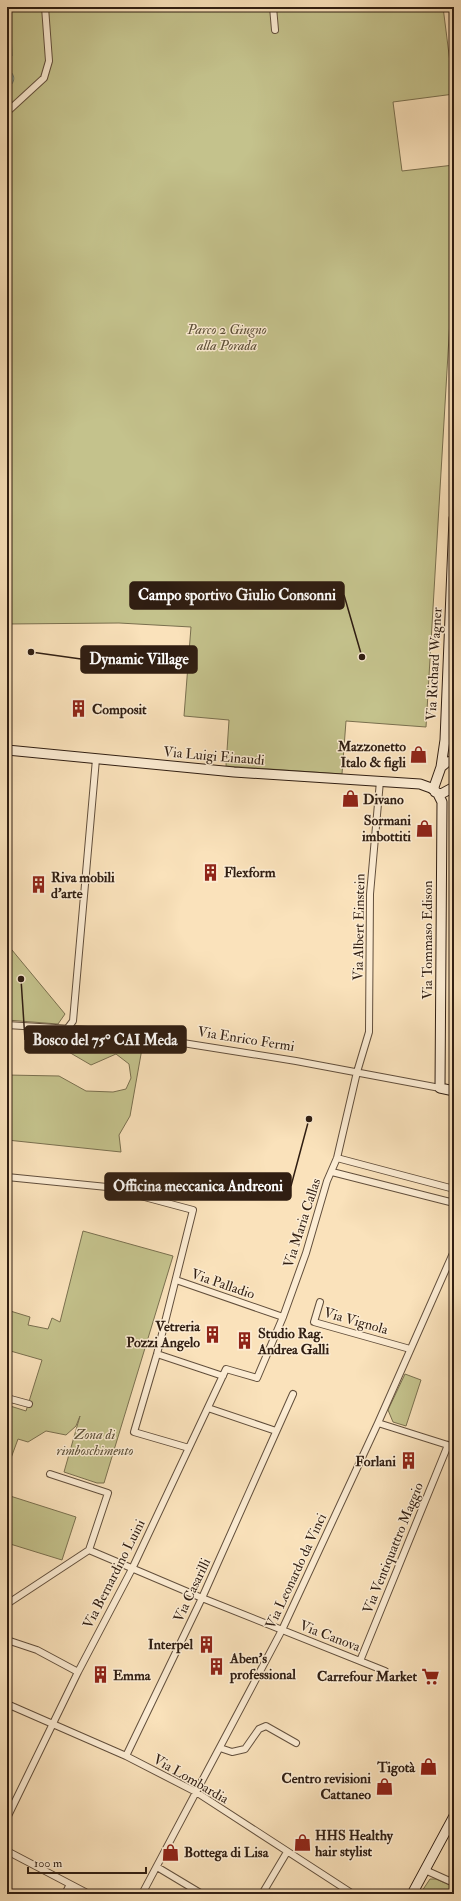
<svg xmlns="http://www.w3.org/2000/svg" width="461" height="1901" viewBox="0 0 461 1901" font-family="'IM FELL Double Pica',serif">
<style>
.green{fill:#c4c28c;stroke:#7a704f}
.water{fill:#9ebeae;stroke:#727e70}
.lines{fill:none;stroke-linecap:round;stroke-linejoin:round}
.street-casing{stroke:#624f3c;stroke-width:8}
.secondary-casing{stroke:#301e12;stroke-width:11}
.street{stroke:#fcecd3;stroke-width:6}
.secondary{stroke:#fcecd3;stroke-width:9}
.labels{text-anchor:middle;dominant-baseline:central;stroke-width:3;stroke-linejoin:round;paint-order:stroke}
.park-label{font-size:14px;font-style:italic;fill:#5c4f37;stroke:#fcecd3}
.street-label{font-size:14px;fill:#301e12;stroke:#fcecd3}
.poi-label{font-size:14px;font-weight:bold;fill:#301e12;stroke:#fcecd3;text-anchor:start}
.leader{fill:none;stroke:#301e12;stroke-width:1.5}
.callout-dot{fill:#301e12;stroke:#fcecd3;stroke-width:1.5}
.callout{fill:#301e12;stroke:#301e12;stroke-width:1.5}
.callout-label{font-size:15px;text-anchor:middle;font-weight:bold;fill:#fff}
</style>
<rect width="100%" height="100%" fill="#fae2bb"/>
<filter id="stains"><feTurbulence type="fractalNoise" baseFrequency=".005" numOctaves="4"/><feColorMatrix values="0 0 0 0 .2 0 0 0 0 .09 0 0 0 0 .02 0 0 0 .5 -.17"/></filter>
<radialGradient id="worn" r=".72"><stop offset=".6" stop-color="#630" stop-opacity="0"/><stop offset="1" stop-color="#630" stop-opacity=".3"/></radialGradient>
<path class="green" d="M7,7H443L454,94L393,102L402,171L454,165V252L426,727L346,721L342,774L226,766L229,720L184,716L191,627L119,623L7,624Z
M7,944L65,1014L58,1024L7,1020Z
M50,1034L143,1043L130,1116L119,1135L121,1152L7,1140V1075L59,1076L86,1091L113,1092L126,1089L131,1078L129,1064L116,1054L91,1065L67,1051L47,1050L45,1037Z
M83,1231L173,1256L104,1483H97L64,1472L80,1416L76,1426L66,1435L46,1431L28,1442L18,1439L7,1469V1405L26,1411L42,1360L7,1350V1310L30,1317L28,1325L48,1329L52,1318L60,1322Z
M405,1374L421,1380L406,1426L393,1422L388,1410Z
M7,1495L76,1517L62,1560L7,1543Z
M430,1879H436L454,1887V1894H420Z"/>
<path class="water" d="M7,31H11L12,56L7,57Z
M7,69C16,74 16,83 7,88Z"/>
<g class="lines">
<defs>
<path id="street" d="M273,7L275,30
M7,112L44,78L49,61L45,7
M7,1025L104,1031L145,1037L296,1061L440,1088
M67,1029L73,1021L96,759
M337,1158L454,1189
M332,1172L454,1203
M7,1177L107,1187L193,1210L157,1354L134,1432L189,1448
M176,1280L283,1317
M320,1302L314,1322L410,1349
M157,1354L223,1376
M7,1398L29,1404
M208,1408L276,1431
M378,1423L454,1447
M50,1474L108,1493L89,1550
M89,1550L202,1598L385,1671
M7,1604L89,1550
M7,1640L37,1650L78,1672
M360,1661L448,1445
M7,1704L126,1756L196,1792L353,1894
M220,1748L232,1752L245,1749L259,1729L266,1726L296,1743
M126,1756L202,1598L293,1394
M7,1818L78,1672L132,1569L226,1369L257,1378L283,1317L306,1253L327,1181L337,1158L357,1072L369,1032L370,894L380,781
M7,1851L89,1894
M157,1867L202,1894
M425,1870L454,1883
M65,1894L70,1884
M142,1894L282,1630L378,1423L454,1251
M262,1894L287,1852"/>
<path id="secondary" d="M7,750L234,772L420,784L431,788L435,791
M454,761L447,762L441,767L434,787L435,792L441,794L454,787
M441,767L445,740L454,518
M438,794L442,802L440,1088L454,1091
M412,1894L454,1816"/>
</defs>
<use href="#street" class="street-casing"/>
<use href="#secondary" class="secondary-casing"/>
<use href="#street" class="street"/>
<use href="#secondary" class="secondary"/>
</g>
<defs>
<symbol id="building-bare" viewBox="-9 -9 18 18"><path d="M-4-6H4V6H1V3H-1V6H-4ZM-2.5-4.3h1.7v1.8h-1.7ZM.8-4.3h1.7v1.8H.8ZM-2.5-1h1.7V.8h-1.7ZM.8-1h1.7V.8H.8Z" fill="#8f2418" stroke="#fcecd3" stroke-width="2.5" paint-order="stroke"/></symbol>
<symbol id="shop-bare" viewBox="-9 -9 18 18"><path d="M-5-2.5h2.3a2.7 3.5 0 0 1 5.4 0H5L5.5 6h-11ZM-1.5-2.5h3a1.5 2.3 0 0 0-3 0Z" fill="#8f2418" stroke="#fcecd3" stroke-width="2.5" paint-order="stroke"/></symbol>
<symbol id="supermarket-bare" viewBox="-9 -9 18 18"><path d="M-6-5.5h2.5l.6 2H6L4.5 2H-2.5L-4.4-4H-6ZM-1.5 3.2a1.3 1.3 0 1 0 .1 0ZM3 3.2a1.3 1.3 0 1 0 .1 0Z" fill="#8f2418" stroke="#fcecd3" stroke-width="2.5" paint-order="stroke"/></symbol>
</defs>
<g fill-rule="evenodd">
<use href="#building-bare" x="66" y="696" width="25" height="25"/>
<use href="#shop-bare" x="406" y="742" width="25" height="25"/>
<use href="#shop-bare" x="338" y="786" width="25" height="25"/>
<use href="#shop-bare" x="412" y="816" width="25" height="25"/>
<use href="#building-bare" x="198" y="860" width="25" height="25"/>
<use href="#building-bare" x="26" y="872" width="25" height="25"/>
<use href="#building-bare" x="200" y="1322" width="25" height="25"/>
<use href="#building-bare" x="232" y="1328" width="25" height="25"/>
<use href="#building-bare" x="396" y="1448" width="25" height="25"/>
<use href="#building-bare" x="194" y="1632" width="25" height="25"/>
<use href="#building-bare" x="204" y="1654" width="25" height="25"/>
<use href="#building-bare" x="88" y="1662" width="25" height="25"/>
<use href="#supermarket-bare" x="418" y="1664" width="25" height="25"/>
<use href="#shop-bare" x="416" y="1754" width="25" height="25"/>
<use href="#shop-bare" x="372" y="1774" width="25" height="25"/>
<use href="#shop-bare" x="290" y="1830" width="25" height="25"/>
<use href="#shop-bare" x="158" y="1840" width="25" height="25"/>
</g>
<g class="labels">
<g class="park-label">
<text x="227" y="329">Parco 2 Giugno<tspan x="227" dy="16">alla Porada</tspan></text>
<text x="95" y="1434">Zona di<tspan x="95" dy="16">rimboschimento</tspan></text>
</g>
<g class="street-label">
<text transform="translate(434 664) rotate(-87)">Via Richard Wagner</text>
<text transform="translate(214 756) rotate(5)">Via Luigi Einaudi</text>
<text transform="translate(359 927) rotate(-89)">Via Albert Einstein</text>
<text transform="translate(427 940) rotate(-90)">Via Tommaso Edison</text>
<text transform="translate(246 1039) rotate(9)">Via Enrico Fermi</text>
<text transform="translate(302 1223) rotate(-72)">Via Maria Callas</text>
<text transform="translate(223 1284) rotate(19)">Via Palladio</text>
<text transform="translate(356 1321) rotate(16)">Via Vignola</text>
<text transform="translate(393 1548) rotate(-68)">Via Ventiquattro Maggio</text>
<text transform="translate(296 1571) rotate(-65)">Via Leonardo da Vinci</text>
<text transform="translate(114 1574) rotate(-63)">Via Bernardino Luini</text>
<text transform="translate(192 1590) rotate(-65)">Via Casarilli</text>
<text transform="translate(330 1636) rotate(21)">Via Canova</text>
<text transform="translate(191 1779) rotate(30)">Via Lombardia</text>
</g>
<g class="poi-label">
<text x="92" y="709">Composit</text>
<text x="406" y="746" text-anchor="end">Mazzonetto<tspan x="406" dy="16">Italo &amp; figli</tspan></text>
<text x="363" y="799">Divano</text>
<text x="411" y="820" text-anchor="end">Sormani<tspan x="411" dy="16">imbottiti</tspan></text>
<text x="224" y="872">Flexform</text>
<text x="51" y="877">Riva mobili<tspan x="51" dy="16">d'arte</tspan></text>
<text x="200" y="1326" text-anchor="end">Vetreria<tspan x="200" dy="16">Pozzi Angelo</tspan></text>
<text x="258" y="1333">Studio Rag.<tspan x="258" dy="16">Andrea Galli</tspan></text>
<text x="396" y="1461" text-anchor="end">Forlani</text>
<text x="193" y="1644" text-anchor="end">Interpel</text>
<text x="230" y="1658">Aben's<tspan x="230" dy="16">professional</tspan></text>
<text x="113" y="1675">Emma</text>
<text x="417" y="1676" text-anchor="end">Carrefour Market</text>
<text x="415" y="1767" text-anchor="end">Tigotà</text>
<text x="371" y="1778" text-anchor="end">Centro revisioni<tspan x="371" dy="16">Cattaneo</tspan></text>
<text x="315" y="1835">HHS Healthy<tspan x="315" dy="16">hair stylist</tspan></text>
<text x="184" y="1852">Bottega di Lisa</text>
</g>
</g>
<path class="leader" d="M362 657L344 595M31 652L81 659M21 979L25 1040M309 1119L291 1186"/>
<g class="callout-dot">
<circle cx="362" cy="657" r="4"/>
<circle cx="31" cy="652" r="4"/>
<circle cx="21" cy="979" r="4"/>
<circle cx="309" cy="1119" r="4"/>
</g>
<g class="callout">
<rect x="130" y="582" width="214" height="27" rx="4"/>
<rect x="81" y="646" width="116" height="27" rx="4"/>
<rect x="25" y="1026" width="161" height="27" rx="4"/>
<rect x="105" y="1173" width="186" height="27" rx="4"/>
</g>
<g class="callout-label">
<text x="237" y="600">Campo sportivo Giulio Consonni</text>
<text x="139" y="664">Dynamic Village</text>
<text x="105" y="1045">Bosco del 75° CAI Meda</text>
<text x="198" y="1191">Officina meccanica Andreoni</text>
</g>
<rect width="461" height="1901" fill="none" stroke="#fae2bb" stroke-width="24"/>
<rect x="8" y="8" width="445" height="1885" fill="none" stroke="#301e12" stroke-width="2"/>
<rect x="12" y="12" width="437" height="1877" fill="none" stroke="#301e12"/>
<path d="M28 1867v6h118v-6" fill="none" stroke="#301e12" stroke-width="2"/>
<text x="34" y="1867" font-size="12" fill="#301e12" stroke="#fcecd3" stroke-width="3" paint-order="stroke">100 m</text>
<rect width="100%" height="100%" filter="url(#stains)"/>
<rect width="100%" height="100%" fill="url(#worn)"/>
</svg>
